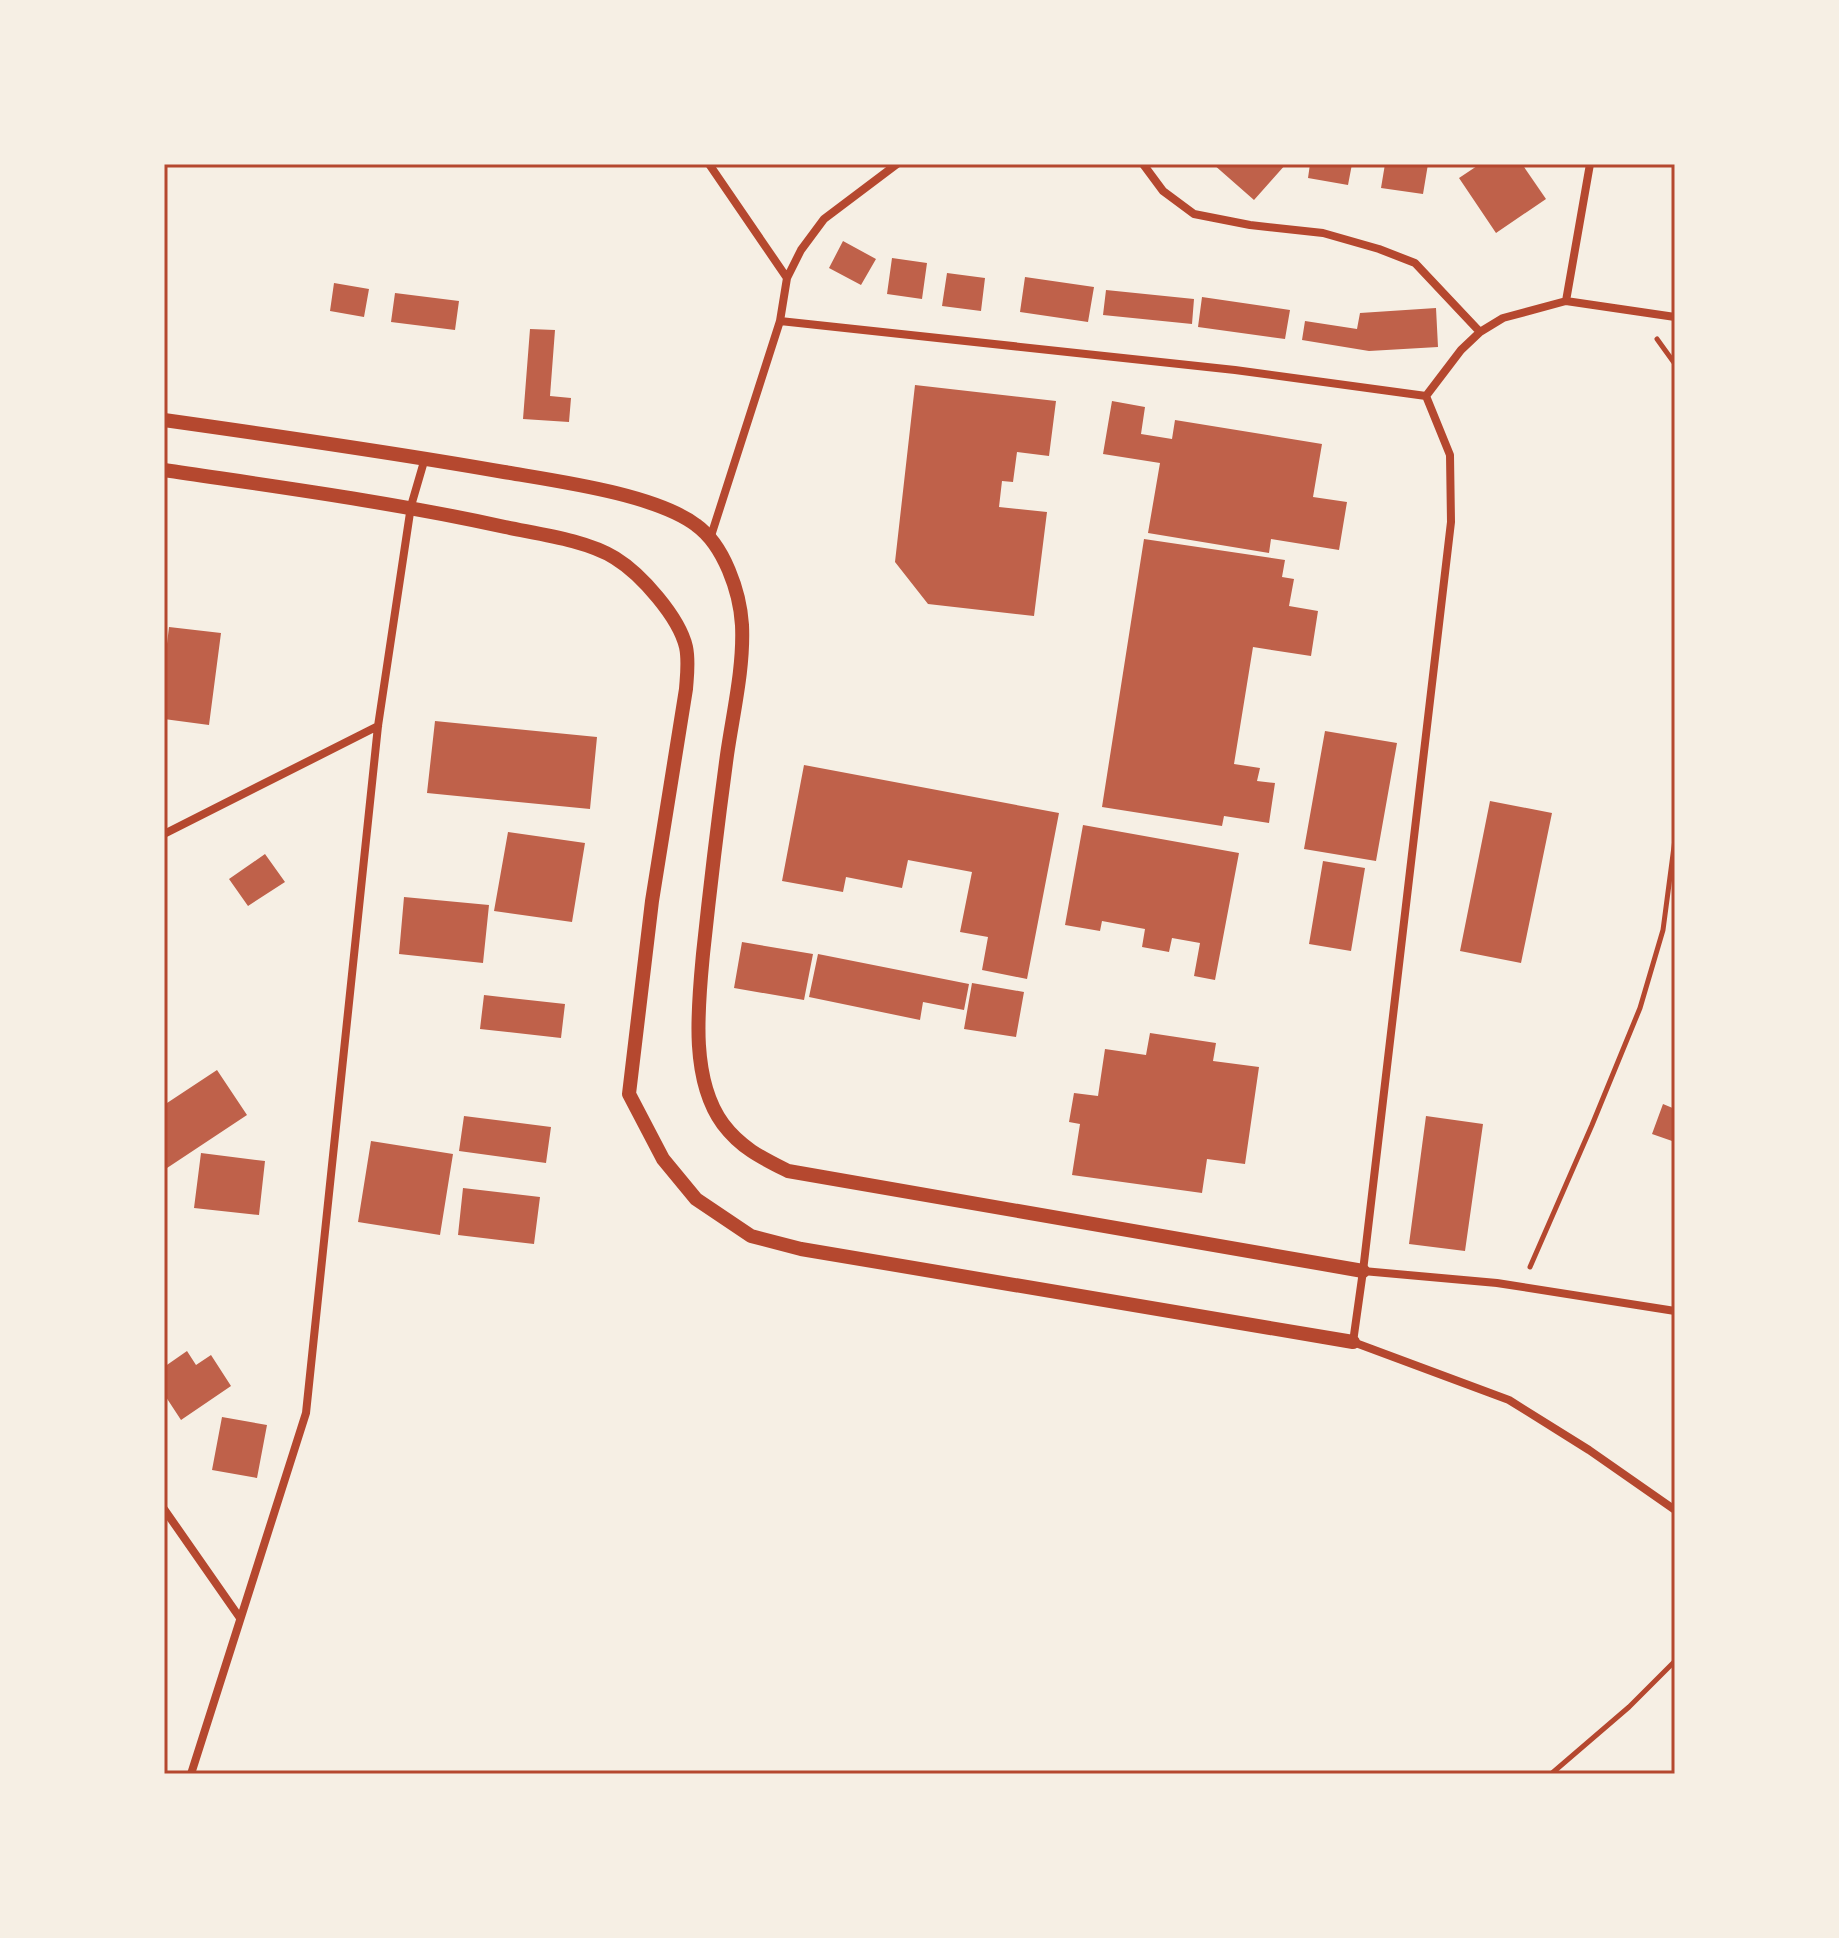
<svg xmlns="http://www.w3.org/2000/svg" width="1839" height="1938" viewBox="0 0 1839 1938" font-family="Cabin,sans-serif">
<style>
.building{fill:#bf614a}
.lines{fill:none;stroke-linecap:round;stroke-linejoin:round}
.path{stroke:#b5482f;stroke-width:5}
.minor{stroke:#b5482f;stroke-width:8}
.tertiary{stroke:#b5482f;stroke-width:14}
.neatline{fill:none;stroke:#b5482f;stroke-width:3}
</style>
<rect width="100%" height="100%" fill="#f6efe4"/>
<path class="building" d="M1213,164H1286L1254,200Z
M1310,164H1352L1348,185L1308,178Z
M1385,164H1428L1423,194L1381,188Z
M1480,164H1522L1546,199L1496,233L1459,178Z
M843,241L876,259L861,285L829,268Z
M892,258L927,263L922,299L887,294Z
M947,273L985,278L981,311L942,306Z
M1025,277L1094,287L1088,322L1020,312Z
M334,283L369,289L364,317L330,311Z
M1106,290L1194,299L1192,324L1103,315Z
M395,293L459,301L455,330L391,322Z
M1202,297L1290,310L1285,339L1198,327Z
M1436,308L1438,347L1369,351L1302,340L1305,321L1357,329L1360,313Z
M530,329L555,330L550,396L571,398L569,422L523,419Z
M915,385L1056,401L1049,456L1017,452L1013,482L1002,481L999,507L1047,512L1034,616L928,604L895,562Z
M1112,401L1145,407L1141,434L1172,439L1175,420L1322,444L1313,497L1347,502L1339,550L1271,539L1269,553L1148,533L1160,463L1103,454Z
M1144,539L1285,560L1282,577L1294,579L1289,606L1318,611L1311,656L1253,647L1234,764L1260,768L1257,781L1275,783L1269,823L1224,816L1222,826L1102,807Z
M169,627L221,633L209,725L164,719V669Z
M435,721L597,737L590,809L427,793Z
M1325,731L1397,743L1376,861L1304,849Z
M804,765L1059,813L1027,979L982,970L988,937L960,932L972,872L908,860L902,888L846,877L843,892L782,881Z
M1490,801L1552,813L1521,963L1460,951Z
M1083,825L1239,853L1215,980L1194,976L1200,943L1172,938L1169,952L1142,947L1145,929L1102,921L1100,931L1065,925Z
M508,832L585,843L572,922L494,911Z
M265,854L285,882L248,906L229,879Z
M1323,861L1365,868L1351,951L1309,944Z
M404,897L489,905L483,963L399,954Z
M742,942L813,954L804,1000L734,988Z
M818,954L969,984L964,1010L923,1002L920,1020L809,997Z
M972,983L1024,992L1016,1037L964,1029Z
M484,995L565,1004L561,1038L480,1029Z
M1150,1033L1216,1043L1213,1061L1259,1067L1245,1164L1207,1159L1202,1193L1072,1175L1080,1124L1069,1122L1074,1093L1098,1096L1105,1049L1146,1055Z
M217,1070L247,1115L164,1170V1105Z
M1663,1104L1675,1109V1142L1652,1134Z
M464,1116L551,1127L546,1163L459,1151Z
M1426,1116L1483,1124L1465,1251L1409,1244Z
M371,1141L453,1154L440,1235L358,1222Z
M201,1153L265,1161L259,1215L194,1208Z
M463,1188L540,1197L534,1244L458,1235Z
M187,1351L196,1365L211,1355L231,1386L181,1420L164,1394V1367Z
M222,1417L267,1425L257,1478L212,1470Z"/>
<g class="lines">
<path class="path" d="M1657,339L1675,364
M1530,1267L1592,1125L1640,1008L1663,930L1675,839
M1551,1774L1629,1707L1675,1661"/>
<path class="minor" d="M709,164L787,278
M1143,164L1163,191L1194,214L1250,225L1323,233L1379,249L1415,263L1480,332
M1566,301L1590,164
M780,321L1235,370L1426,396
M1426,396L1450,455L1451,522L1363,1271L1353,1342L1509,1400L1589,1450L1675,1510
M1426,396L1461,350L1480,332L1503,318L1566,301L1675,317
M710,539L780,321L787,278L801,250L824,219L897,164
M164,834L378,726
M1363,1271L1497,1283L1675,1311
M164,1509L240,1618
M191,1774L306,1413L378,726L411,506L425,458"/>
<path class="tertiary" d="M164,420C278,436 391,452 504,472C556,481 655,494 696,525C724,545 740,592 742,625C744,668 733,713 727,755C718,821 710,888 703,954C698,1007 690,1079 723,1124C741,1148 762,1158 788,1171L1363,1271
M164,470C278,487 392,502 505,527C538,534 586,540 615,558C641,574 679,617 686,647C689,661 687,675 686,689L652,901L629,1094L663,1159L696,1199L751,1236L801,1249L1353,1342"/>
</g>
<rect width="1839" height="1938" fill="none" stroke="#f6efe4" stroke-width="332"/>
<rect x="166" y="166" width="1507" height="1606" class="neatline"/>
</svg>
